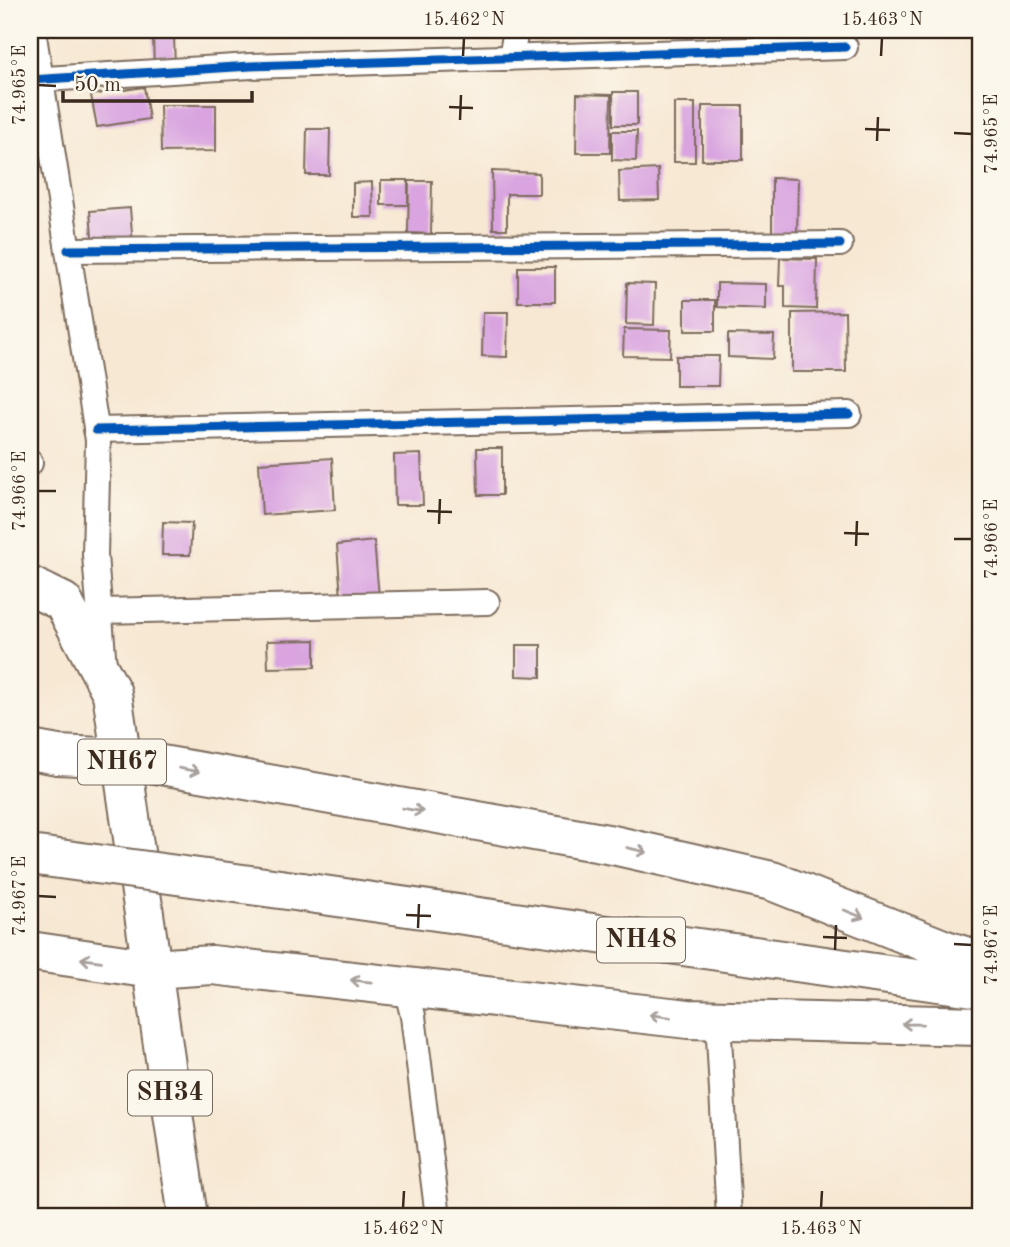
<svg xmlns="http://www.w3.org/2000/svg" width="1010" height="1247" viewBox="0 0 1010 1247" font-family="'Old Standard TT',serif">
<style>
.building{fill:#d9a4e0}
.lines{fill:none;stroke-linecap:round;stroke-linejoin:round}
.street-casing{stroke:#7d6c5d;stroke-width:28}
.primary-casing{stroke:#7d6c5d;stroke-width:42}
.highway-casing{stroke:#7d6c5d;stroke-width:42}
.street{stroke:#fff;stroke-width:24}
.primary{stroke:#fff;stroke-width:38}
.highway{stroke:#fff;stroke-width:38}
.highway-bridge-casing{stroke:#7d6c5d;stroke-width:42;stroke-linecap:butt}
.highway-bridge{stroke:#fff;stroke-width:38}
.cycleway-casing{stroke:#fbf7ec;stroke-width:13}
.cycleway{stroke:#0057b8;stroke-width:9}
.oneway{stroke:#a79f9a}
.ticks{fill:none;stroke:#3b2a1e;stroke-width:2.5}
.labels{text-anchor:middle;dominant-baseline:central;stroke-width:7;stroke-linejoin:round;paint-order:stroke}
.shield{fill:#fbf7ec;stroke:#75685c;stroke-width:2}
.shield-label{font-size:26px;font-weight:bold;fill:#3b2a1e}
.neatline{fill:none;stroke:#3b2a1e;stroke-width:2.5}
.ticks-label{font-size:18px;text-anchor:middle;fill:#3b2a1e}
</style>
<rect width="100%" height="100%" fill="#fbf7ec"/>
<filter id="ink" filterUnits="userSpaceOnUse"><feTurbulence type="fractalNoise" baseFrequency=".0143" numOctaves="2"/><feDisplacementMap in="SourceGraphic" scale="14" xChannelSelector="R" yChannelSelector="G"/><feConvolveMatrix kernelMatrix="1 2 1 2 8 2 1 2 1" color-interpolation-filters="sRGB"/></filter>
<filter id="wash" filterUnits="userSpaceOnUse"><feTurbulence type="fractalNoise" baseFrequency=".00686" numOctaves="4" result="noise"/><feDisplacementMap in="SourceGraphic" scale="28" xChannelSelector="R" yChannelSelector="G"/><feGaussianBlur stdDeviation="1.57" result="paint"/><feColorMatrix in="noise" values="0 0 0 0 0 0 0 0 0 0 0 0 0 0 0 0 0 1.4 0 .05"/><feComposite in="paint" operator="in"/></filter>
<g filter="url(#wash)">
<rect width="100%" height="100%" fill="#f7e8d3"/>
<g id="blocks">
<path class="building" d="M153,34H174L175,70L154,71Z
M144,87L149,119L97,127L91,95Z
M613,92H637V125H613Z
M577,94L611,95L610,153H576Z
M674,103H695V162H674Z
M160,105H216V151L161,152Z
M702,106H743V160H702Z
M307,129H330L329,175H306Z
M612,131H637L636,161L612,160Z
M658,169L659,200L620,201L619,171Z
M492,171L539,173V194H507V229H493Z
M772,178L798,179L797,236H772Z
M381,180H408V205H381Z
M409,181H432L431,234L408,233Z
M372,182L373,217H353V183Z
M130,208L133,246L93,249L90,211Z
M780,258L817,259L816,309L785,308V286H779Z
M518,267H555V302H518Z
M627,283L655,284L654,325L626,324Z
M717,283L766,284V309L717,307Z
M685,300H715V331H685Z
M483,312H508L507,357L482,356Z
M845,312L846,372H792V313Z
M624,329L671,330L670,357L623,356Z
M728,334L774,335L773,359L728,357Z
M676,356H719L718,386H676Z
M477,448H502V495H478Z
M421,454L423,505H395L394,455Z
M332,458L335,510L262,515L259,463Z
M163,522L192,523L190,555H162Z
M374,541L380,608L342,611L337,545Z
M315,640V667L268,668L267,641Z
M516,645H541V677L516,676Z"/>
</g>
</g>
<g filter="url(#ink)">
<use href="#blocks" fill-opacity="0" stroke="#7d6c5d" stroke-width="2"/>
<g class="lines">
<defs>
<path id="street" d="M33,30L98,440L95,555L104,667
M511,58L516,30
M30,80L251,66L845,47
M68,250L840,244
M96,430L849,414
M30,462V463
M100,611L487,602
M406,987L413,1016L438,1217
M718,1019L729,1217"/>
<path id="primary" d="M152,969L188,1217"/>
<path id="highway" d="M30,586L63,602L112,693L152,969
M30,750L58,755L122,758L613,845L772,881L943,949L980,961
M302,892L980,988
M30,951L152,969L212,965L688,1019L980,1026"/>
</defs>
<use href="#street" class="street-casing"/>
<use href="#primary" class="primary-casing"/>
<use href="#highway" class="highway-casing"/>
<use href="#street" class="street"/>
<use href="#primary" class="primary"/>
<use href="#highway" class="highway"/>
<defs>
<path id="highway-bridge" d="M30,855L302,892"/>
</defs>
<use href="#highway-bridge" class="highway-bridge-casing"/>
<use href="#highway-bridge" class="highway-bridge"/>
<defs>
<path id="cycleway" d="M30,80L251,66L845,47
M68,250L840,244
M96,430L849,414"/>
</defs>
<use href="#cycleway" class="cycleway-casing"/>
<use href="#cycleway" class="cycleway"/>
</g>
<defs><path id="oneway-shaft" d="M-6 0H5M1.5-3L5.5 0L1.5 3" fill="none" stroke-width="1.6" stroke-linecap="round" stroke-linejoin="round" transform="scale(1.75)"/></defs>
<g class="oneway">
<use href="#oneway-shaft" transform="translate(189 770) rotate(10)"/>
<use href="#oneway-shaft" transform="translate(413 810) rotate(10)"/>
<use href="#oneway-shaft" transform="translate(637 850) rotate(13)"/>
<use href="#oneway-shaft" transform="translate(854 914) rotate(22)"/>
<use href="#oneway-shaft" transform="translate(91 960) rotate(-172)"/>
<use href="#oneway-shaft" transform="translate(361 981) rotate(-174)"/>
<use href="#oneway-shaft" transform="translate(660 1016) rotate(-173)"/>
<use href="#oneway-shaft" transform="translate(912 1024) rotate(-179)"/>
</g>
</g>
<path class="ticks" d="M463,56L464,38M881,56L882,38M38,85L56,86M449,107L473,108M460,120L461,95M865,129L890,130M954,133L972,134M877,141L878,117M38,491H56M427,511L452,512M439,524L440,499M844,533L869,534M954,539H972M856,546L857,521M38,896L56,897M406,915L431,916M418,928L419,904M823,937L847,938M954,944L972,945M835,950L836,925M403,1208L404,1191M821,1208L822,1191"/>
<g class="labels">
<g class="shield">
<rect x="78" y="739.5" width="88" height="45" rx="5"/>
<rect x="597" y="917.5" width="88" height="45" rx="5"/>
<rect x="128" y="1070.5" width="84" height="45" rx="5"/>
</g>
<g class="shield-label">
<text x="122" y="762">NH67</text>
<text x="641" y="940">NH48</text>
<text x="170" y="1093">SH34</text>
</g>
</g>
<rect width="1010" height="1247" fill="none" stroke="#fbf7ec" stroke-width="77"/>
<path d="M63 91v10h189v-10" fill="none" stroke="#3b2a1e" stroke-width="3.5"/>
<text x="74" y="91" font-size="21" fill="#3b2a1e" stroke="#fbf7ec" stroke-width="5" paint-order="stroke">50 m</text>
<rect x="38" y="38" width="934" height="1170" class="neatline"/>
<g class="ticks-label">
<text x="464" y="25">15.462°N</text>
<text x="882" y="25">15.463°N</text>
<text transform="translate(19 85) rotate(-90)" y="6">74.965°E</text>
<text transform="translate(991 134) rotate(-90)" y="6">74.965°E</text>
<text transform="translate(19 491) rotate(-90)" y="6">74.966°E</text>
<text transform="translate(991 539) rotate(-90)" y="6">74.966°E</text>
<text transform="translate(19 896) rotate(-90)" y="6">74.967°E</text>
<text transform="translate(991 945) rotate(-90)" y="6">74.967°E</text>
<text x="403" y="1234">15.462°N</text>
<text x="821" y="1234">15.463°N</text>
</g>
</svg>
